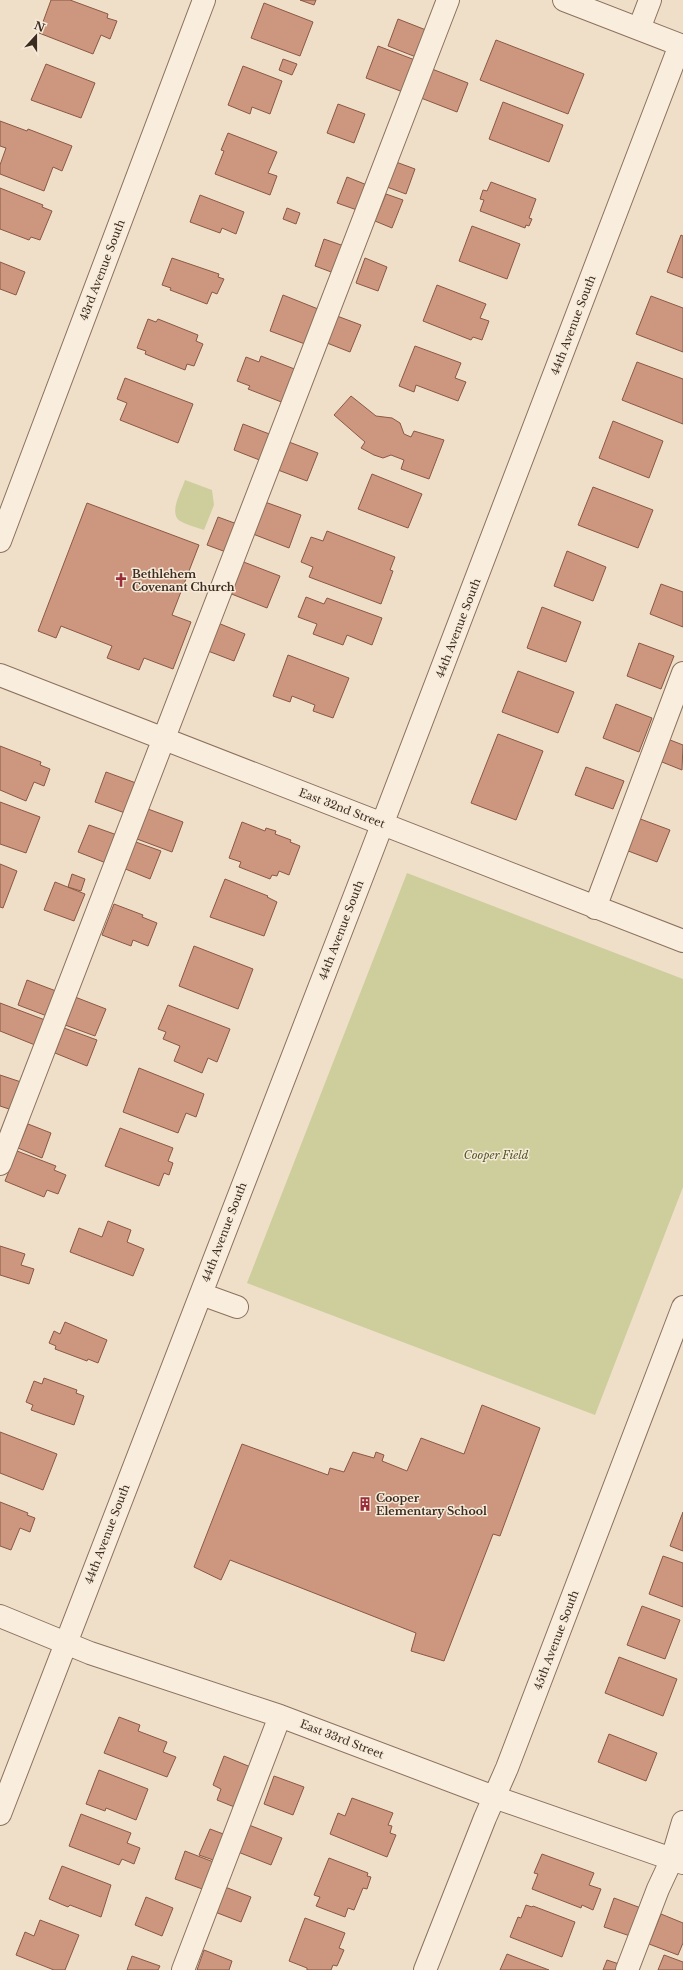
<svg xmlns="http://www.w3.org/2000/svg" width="683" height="1970" viewBox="0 0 683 1970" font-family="'Libre Baskerville',serif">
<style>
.green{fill:#cdce9c}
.building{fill:#cd977f;stroke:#8b5843}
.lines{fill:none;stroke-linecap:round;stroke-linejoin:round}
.minor-casing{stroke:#8c715d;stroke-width:24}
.minor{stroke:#f9eedd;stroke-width:22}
.labels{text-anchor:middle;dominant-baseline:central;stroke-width:3;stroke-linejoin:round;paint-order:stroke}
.street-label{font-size:11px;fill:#3c2b21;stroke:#f6ead9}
.poi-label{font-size:11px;font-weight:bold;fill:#3c2b21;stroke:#f6ead9;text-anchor:start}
.park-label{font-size:11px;font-style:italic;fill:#525927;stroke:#f6ead9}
</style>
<rect width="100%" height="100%" fill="#efdfc9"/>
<path class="green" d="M185,480L212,490L214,505L204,530C196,527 187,525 180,521C168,513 182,490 185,480Z
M407,873L683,979V1187L595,1415L247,1283Z"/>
<path class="building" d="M51,0H70L108,14L107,18L117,21L110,39L101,35L93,54L39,33Z
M300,0H316L314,5Z
M264,3L313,22L300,56L251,38Z
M398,19L426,30L416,57L388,46Z
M496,40L584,74L568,114L480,80Z
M378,46L415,60L403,92L366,78Z
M283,59L297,64L292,75L279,70Z
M46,64L95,83L81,118L31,100Z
M243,66L282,81L270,114L252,107L250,114L228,105Z
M432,69L468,83L457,112L421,98Z
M503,102L563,125L549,162L489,139Z
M338,104L365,114L354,143L327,133Z
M0,121L27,131L28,129L72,146L62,171L53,167L44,191L0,174V165L6,148L0,146Z
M228,133L277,152L268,173L277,176L270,195L215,174L224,151L221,150Z
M396,162L415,169L406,194L387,187Z
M347,177L367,185L357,210L337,203Z
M491,182L536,199L529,218L532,219L529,226L526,225L525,228L480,211L484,200L480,199L483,190L487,191Z
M0,188L43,205L42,207L52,211L40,240L31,237L29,240L0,229Z
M386,194L403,200L392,228L375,221Z
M200,195L244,212L236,234L222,228L220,233L190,222Z
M287,208L300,213L296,224L283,219Z
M472,226L520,244L507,279L459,261Z
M681,235L683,236V278L667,272Z
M324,239L344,246L334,273L315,266Z
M172,258L219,274L218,277L224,279L217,294L212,292L207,304L170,290L171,288L162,285Z
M365,258L387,267L378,291L356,283Z
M0,262L25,272L16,295L0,289Z
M437,285L486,304L480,318L489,321L482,340L473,337L471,340L423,321Z
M283,295L318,309L305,344L270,331Z
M651,296L683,308V352L636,334Z
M337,316L361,325L350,352L327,343Z
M148,319L156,322L158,319L198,335L196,341L203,344L194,366L187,364L185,370L145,354L146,351L137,348Z
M415,346L461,363L455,378L466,382L458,401L416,385L414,392L399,386Z
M261,356L297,370L284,403L248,389L250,386L237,381L246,357L259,362Z
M637,362L683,379V424L622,400Z
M125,378L193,404L178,443L120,420L127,403L117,399Z
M351,396L376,416L392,418L400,423L404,434L411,437L414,431L444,440L429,479L401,469L404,460L391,455L383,458L374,455L361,448L365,442L334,415Z
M613,421L663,441L649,478L599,458Z
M243,424L272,435L262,461L234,450Z
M289,442L318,453L307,481L278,470Z
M372,474L422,494L408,528L358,509Z
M593,487L653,510L638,548L578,525Z
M265,502L301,515L289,548L253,534Z
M87,503L199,545L172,615L191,622L173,669L144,658L139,670L107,658L112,646L61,626L56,638L38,631Z
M218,517L237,524L226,552L207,545Z
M327,531L395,557L390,570L393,571L381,604L309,577L313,567L301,562L311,537L323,541Z
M567,551L606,567L593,601L554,586Z
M241,561L280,576L267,608L229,593Z
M661,584L683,592V627L650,614Z
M306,597L324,604L327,598L382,618L372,645L347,635L343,645L313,634L317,624L298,617Z
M542,607L581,622L566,662L527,648Z
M218,623L245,634L234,661L208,651Z
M639,643L674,656L661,689L627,676Z
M288,655L349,678L333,718L313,711L315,705L292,696L290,702L273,696Z
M518,671L574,692L558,733L502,712Z
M616,704L652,718L639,752L603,738Z
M498,734L543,751L516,820L471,803Z
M665,738L683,745L682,770L657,760Z
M0,746L41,762L40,765L50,769L44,786L34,782L26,801L0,790Z
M586,767L624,781L613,809L575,795Z
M106,772L136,783L125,813L95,802Z
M0,802L40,817L26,853L0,844Z
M148,809L183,822L172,852L137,839Z
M635,817L670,830L657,862L623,849Z
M242,822L265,831L266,828L276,831L275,834L291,840L290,842L300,846L289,875L279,871L277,876L272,875L270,879L239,867L241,862L229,858Z
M89,825L117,835L106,863L78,852Z
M133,841L161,851L150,879L123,868Z
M0,864L17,871L3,908L0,907Z
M72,874L85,879L81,891L68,887Z
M225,879L268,896L267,897L277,902L264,936L210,917Z
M55,882L85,894L74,921L44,910Z
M114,904L143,915L142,917L157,923L148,946L133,940L131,946L102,935Z
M194,946L253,969L238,1009L179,986Z
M27,980L56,991L47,1016L18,1005Z
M75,997L106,1009L95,1036L65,1025Z
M0,1003L45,1020L35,1045L0,1031Z
M168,1005L230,1029L217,1062L208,1058L202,1073L174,1061L180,1046L163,1039L166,1032L158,1029Z
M64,1028L97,1040L87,1066L55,1053Z
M139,1068L204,1094L196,1117L186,1113L178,1133L123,1112Z
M0,1075L21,1082L12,1110L0,1106Z
M28,1124L51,1133L42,1158L18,1148Z
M120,1128L173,1148L168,1161L173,1163L169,1175L164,1173L159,1186L105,1166Z
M17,1151L56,1166L54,1170L66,1175L58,1194L47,1190L44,1197L5,1181Z
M108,1221L131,1230L127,1242L144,1249L133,1276L70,1252L79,1228L102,1237Z
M0,1246L25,1254L21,1265L34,1269L29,1284L0,1275Z
M65,1322L107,1340L98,1363L88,1359L87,1361L55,1349L56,1346L49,1343L54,1331L60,1334Z
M44,1378L77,1390L76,1393L84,1396L74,1425L31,1410L33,1405L26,1402L34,1381L42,1384Z
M482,1405L540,1428L500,1536L493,1534L444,1661L411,1651L416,1633L230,1560L221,1580L194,1567L242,1444L328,1475L330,1468L344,1472L353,1452L374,1458L376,1452L384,1455L382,1461L407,1471L421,1438L464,1454Z
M0,1432L57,1454L43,1490L0,1473Z
M0,1502L28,1513L27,1515L35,1518L30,1532L20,1528L11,1550L0,1546Z
M683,1512V1551L670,1546Z
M663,1556L683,1563V1607L649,1594Z
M642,1606L680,1620L665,1659L627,1645Z
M619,1657L677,1679L663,1716L605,1693Z
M119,1717L140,1725L138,1731L167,1742L163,1752L176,1757L167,1777L104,1753Z
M609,1734L657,1753L646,1781L598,1762Z
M224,1756L253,1768L237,1808L217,1800L221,1789L213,1785Z
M99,1770L148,1789L136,1820L106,1808L105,1811L86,1804Z
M274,1776L304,1787L293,1815L264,1804Z
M352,1798L393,1813L388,1825L392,1826L390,1833L396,1835L387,1857L330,1834L338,1813L345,1816Z
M81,1814L131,1833L127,1843L140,1848L134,1864L122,1859L119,1865L69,1846Z
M249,1825L282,1838L271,1865L238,1852Z
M210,1829L226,1835L216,1861L199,1855Z
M185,1851L216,1863L205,1890L175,1879Z
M542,1854L594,1873L589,1885L601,1889L593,1910L582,1905L581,1908L532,1889L538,1874L534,1873Z
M329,1858L368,1873L367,1876L371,1877L367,1889L363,1888L354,1910L348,1908L345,1917L316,1906L320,1897L314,1895Z
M62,1866L111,1885L101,1917L70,1905L68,1907L49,1899Z
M225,1887L251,1897L241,1922L215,1912Z
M146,1897L173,1908L162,1936L135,1925Z
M614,1898L641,1908L630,1936L604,1927Z
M526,1905L532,1907L533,1906L575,1922L562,1957L510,1937L518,1917L521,1918Z
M661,1914L683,1923V1943L678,1955L649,1944Z
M305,1918L345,1933L339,1948L344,1950L337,1966L333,1965L331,1970H307V1968L289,1961Z
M40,1920L79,1935L65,1970H54L16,1955L25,1932L34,1936Z
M204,1950L232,1961L229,1970H197Z
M507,1954L549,1970H500Z
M664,1955L683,1962V1970H658Z
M132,1956L160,1966L158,1970H127Z
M607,1960L622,1965L620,1970H603Z"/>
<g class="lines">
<defs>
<path id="minor" d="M564,0L683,46
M639,29L650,0
M0,541L204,0
M0,675L683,941
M595,908L683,673
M0,1164L448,0
M201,1294L237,1307
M0,1616L90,1653L280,1716L494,1797L683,1863
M0,1814L372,851L680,45
M183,1970L280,1716
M425,1970L485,1818L507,1768L683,1307
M627,1970L658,1889L672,1859L683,1822"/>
</defs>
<use href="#minor" class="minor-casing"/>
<use href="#minor" class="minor"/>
</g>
<defs>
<symbol id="church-bare" viewBox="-9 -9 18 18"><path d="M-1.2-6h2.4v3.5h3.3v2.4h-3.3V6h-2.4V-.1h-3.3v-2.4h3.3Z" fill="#9b2d3a" stroke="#f6ead9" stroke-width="2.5" paint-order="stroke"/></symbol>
<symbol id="building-bare" viewBox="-9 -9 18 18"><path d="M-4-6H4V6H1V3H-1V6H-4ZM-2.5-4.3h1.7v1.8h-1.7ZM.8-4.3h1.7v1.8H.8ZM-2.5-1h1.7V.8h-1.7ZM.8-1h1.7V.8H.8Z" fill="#9b2d3a" stroke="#f6ead9" stroke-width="2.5" paint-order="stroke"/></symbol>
</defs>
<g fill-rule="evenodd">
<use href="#church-bare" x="111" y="570" width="20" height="20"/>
<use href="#building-bare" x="355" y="1494" width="20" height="20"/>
</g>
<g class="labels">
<g class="street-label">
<text transform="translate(102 270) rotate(-69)">43rd Avenue South</text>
<text transform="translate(573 325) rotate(-69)">44th Avenue South</text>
<text transform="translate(458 628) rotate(-69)">44th Avenue South</text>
<text transform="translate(342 808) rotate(21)">East 32nd Street</text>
<text transform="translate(341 930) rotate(-69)">44th Avenue South</text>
<text transform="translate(224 1232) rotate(-69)">44th Avenue South</text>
<text transform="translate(107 1534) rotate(-69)">44th Avenue South</text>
<text transform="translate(556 1640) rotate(-69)">45th Avenue South</text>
<text transform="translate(342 1739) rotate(21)">East 33rd Street</text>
</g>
<g class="poi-label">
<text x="132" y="574">Bethlehem<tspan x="132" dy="13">Covenant Church</tspan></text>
<text x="376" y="1498">Cooper<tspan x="376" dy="13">Elementary School</tspan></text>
</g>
<g class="park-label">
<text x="496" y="1155">Cooper Field</text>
</g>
</g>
<g transform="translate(36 36) rotate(21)" stroke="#f6ead9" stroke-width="3" paint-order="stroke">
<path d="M0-3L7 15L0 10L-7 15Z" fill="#3c2b21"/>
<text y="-6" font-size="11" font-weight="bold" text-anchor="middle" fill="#3c2b21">N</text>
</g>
</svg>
